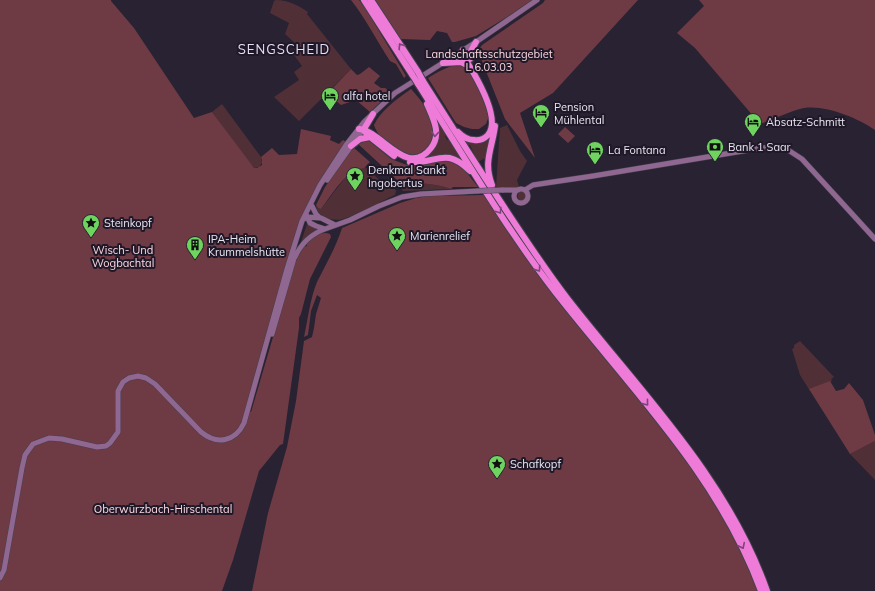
<svg xmlns="http://www.w3.org/2000/svg" width="875" height="591" viewBox="0 0 875 591" font-family="Mulish,sans-serif">
<style>
.green{fill:#503036}
.forest{fill:#6e3b45}
.lines{fill:none;stroke-linecap:round;stroke-linejoin:round}
.secondary-casing{stroke:#45404d;stroke-width:6}
.highway-casing{stroke:#45404d;stroke-width:8}
.secondary{stroke:#8f6791;stroke-width:5}
.highway{stroke:#ee7bd8;stroke-width:6}
.secondary-bridge-casing{stroke:#45404d;stroke-width:6;stroke-linecap:butt}
.highway-bridge-casing{stroke:#45404d;stroke-width:8;stroke-linecap:butt}
.secondary-bridge{stroke:#8f6791;stroke-width:5}
.highway-bridge{stroke:#ee7bd8;stroke-width:6}
.oneway{stroke:#7c4577}
.labels{text-anchor:middle;dominant-baseline:central;stroke-width:4;stroke-linejoin:round;paint-order:stroke}
.park-label{font-size:11px;fill:#fdd9df;stroke:#1f1828}
.poi-label{font-size:11px;fill:#eae6f1;stroke:#1f1828;text-anchor:start}
.quarter-label{font-size:13px;letter-spacing:1px;fill:#e6def4;stroke:#1f1828}
</style>
<rect width="100%" height="100%" fill="#282232"/>
<path class="green" d="M276,0C288,0 298,5 308,12L307,14L351,69L299,121L274,97L299,80L294,72L302,66L292,52L297,45L285,34L289,23L270,13L274,1Z
M222,104L261,157L262,163L259,167L254,168L251,166L212,112Z
M433,115L446,135L445,136L447,140H449L464,163L424,159Z
M507,125L520,151L527,161L517,180L519,187H496L500,128Z
M492,131L485,158L478,162L470,145L468,146L464,139L471,142Z
M365,167L384,184L389,178L396,191L395,195C378,202 359,215 343,219C332,222 317,217 316,205L318,208L321,209L348,174L360,168Z
M400,183C418,183 434,183 451,189L403,191L400,187Z
M517.5 196a4.5 4.5 0 1 1 9 0a4.5 4.5 0 1 1-9 0Z
M307,224L320,229L313,233L301,242Z
M800,341L834,377L831,379L832,381L810,391L800,375L792,349L794,348V345Z
M875,441V480L850,454Z"/>
<path class="forest" d="M0,0H111V1L134,28L194,118L212,112L254,168H257L262,165V160L261,157L272,148L279,155L297,154L301,129L331,136L330,140L339,144L343,140L346,142L303,215L246,410L251,412L295,262L305,245L306,247L307,245L306,244C313,238 321,230 330,234L331,237L310,279L301,314L299,318V328L283,444L280,445L259,471L233,560L222,591H0Z
M351,0H359L364,6L406,76L404,78L396,64L390,61C377,41 366,19 351,0Z
M375,0H532L507,17L476,36L455,42H452L447,33L437,31L430,40L400,39Z
M545,0H638L553,93L520,113L535,158L505,119L478,51L482,45L543,3Z
M699,0H875V130C857,118 827,105 804,108C793,110 772,120 760,124L695,48L677,33L704,6Z
M459,65L466,67L472,73L490,113L486,124L479,129H472L464,127L456,123L428,78C438,72 447,66 459,65Z
M369,67L380,76L374,83L381,88H385L391,92L370,112L356,100L341,105L327,94L351,69L357,75L360,74Z
M411,89C421,100 434,116 434,132C434,140 432,143 427,148C414,163 401,154 390,144C382,138 377,134 374,125C381,110 397,99 411,89Z
M565,127L575,136L568,143L558,134Z
M368,140L391,159L407,165L448,159L460,164L478,187H453L451,189C434,183 418,183 400,183L394,177L357,143Z
M353,147L370,162L364,168C346,169 332,195 321,209L318,208L316,205L325,187Z
M484,195C509,234 536,272 565,308C624,381 687,451 734,533C744,551 751,572 759,591H252L268,513L287,447L296,401L304,341L312,337L314,328L316,314L321,298L317,295L311,311L308,335L304,337C308,319 310,299 317,282C326,264 336,247 342,228L400,203L416,198L429,196Z
M830,381L836,391L844,389L849,383L863,400L875,435V441L850,454L809,389Z"/>
<g class="lines">
<defs>
<path id="secondary" d="M327,180L364,128
M514 196a7 7 0 1 1 14 0a7 7 0 1 1-14 0Z
M502,190H518
M525,190L533,185L593,176L761,148L780,147L785,148L802,159L875,239
M312,206L316,214L319,217
M306,214L310,223L316,226L325,229L350,220L379,206L402,197L421,194L478,191
M304,219L307,217L321,218L335,225
M295,257C301,244 311,234 325,229
M272,334L295,255
M0,578L4,570L22,468L25,455L33,444L49,438L62,439L97,447L106,446L110,443L118,432V391L123,382L129,378L138,376L146,378L155,384L201,432C217,445 235,442 244,423L287,269L302,221L320,185L346,145L364,122L395,93L476,42L537,0"/>
<path id="highway" d="M364,0L413,76
M371,0L418,72
M470,59L471,51L476,42
M443,63L461,62L469,66
M423,81C449,122 475,163 502,204C523,236 544,268 567,298C640,392 727,477 767,591
M418,84C465,158 509,234 563,302C636,394 720,479 761,591
M359,129C382,131 407,179 431,148C442,134 433,118 427,104
M364,129L373,114
M364,131L370,137L394,156
M458,132C462,136 467,140 474,140C479,141 484,139 488,135C500,121 481,86 473,72C469,65 463,58 463,50
M351,146L360,139L370,137
M410,162C437,164 445,146 470,171
M492,185C483,162 492,149 495,126"/>
</defs>
<use href="#secondary" class="secondary-casing"/>
<use href="#highway" class="highway-casing"/>
<use href="#secondary" class="secondary"/>
<use href="#highway" class="highway"/>
<defs>
<path id="secondary-bridge" d="M478,191L502,190"/>
<path id="highway-bridge" d="M418,72L423,81
M413,76L418,84"/>
</defs>
<use href="#secondary-bridge" class="secondary-bridge-casing"/>
<use href="#highway-bridge" class="highway-bridge-casing"/>
<use href="#secondary-bridge" class="secondary-bridge"/>
<use href="#highway-bridge" class="highway-bridge"/>
</g>
<defs><path id="oneway-chevron" d="M-2-3.5L2.5 0L-2 3.5" fill="none" stroke-width="1.6" stroke-linecap="round" stroke-linejoin="round"/></defs>
<g class="oneway">
<use href="#oneway-chevron" transform="translate(401 46) rotate(-123)"/>
<use href="#oneway-chevron" transform="translate(435 134) rotate(94)"/>
<use href="#oneway-chevron" transform="translate(499 211) rotate(56)"/>
<use href="#oneway-chevron" transform="translate(538 269) rotate(55)"/>
<use href="#oneway-chevron" transform="translate(646 403) rotate(51)"/>
<use href="#oneway-chevron" transform="translate(742 546) rotate(64)"/>
</g>
<defs>
<symbol id="hotel-pin" viewBox="-11 -11 22 30"><path d="M0 17L-7.5 6A9.5 9.5 0 1 1 7.5 6Z" fill="#6fd360" stroke="#1f1828"/><path d="M-6-4.5h1.5V1H6V5H4.5V3h-9V5H-6ZM-4 0a1.8 1.8 0 1 1 3.6 0ZM.5 0V-2.5h3Q6-2.5 6 0Z" fill="#111"/></symbol>
<symbol id="bank-pin" viewBox="-11 -11 22 30"><path d="M0 17L-7.5 6A9.5 9.5 0 1 1 7.5 6Z" fill="#6fd360" stroke="#1f1828"/><path d="M-6-4H6V4H-6ZM0-2.3a2.3 2.3 0 1 0 0 4.6a2.3 2.3 0 1 0 0-4.6Z" fill="#111"/></symbol>
<symbol id="sight-pin" viewBox="-11 -11 22 30"><path d="M0 17L-7.5 6A9.5 9.5 0 1 1 7.5 6Z" fill="#6fd360" stroke="#1f1828"/><path d="M0-6L1.8-2.2L6-1.7L2.9 1.2L3.7 5.4L0 3.3L-3.7 5.4L-2.9 1.2L-6-1.7L-1.8-2.2Z" fill="#111"/></symbol>
<symbol id="building-pin" viewBox="-11 -11 22 30"><path d="M0 17L-7.5 6A9.5 9.5 0 1 1 7.5 6Z" fill="#6fd360" stroke="#1f1828"/><path d="M-4-6H4V6H1V3H-1V6H-4ZM-2.5-4.3h1.7v1.8h-1.7ZM.8-4.3h1.7v1.8H.8ZM-2.5-1h1.7V.8h-1.7ZM.8-1h1.7V.8H.8Z" fill="#111"/></symbol>
</defs>
<g fill-rule="evenodd">
<use href="#hotel-pin" x="320" y="86" width="20" height="27"/>
<use href="#hotel-pin" x="531" y="103" width="20" height="27"/>
<use href="#hotel-pin" x="743" y="112" width="20" height="27"/>
<use href="#bank-pin" x="705" y="137" width="20" height="27"/>
<use href="#hotel-pin" x="585" y="140" width="20" height="27"/>
<use href="#sight-pin" x="345" y="166" width="20" height="27"/>
<use href="#sight-pin" x="81" y="213" width="20" height="27"/>
<use href="#sight-pin" x="387" y="226" width="20" height="27"/>
<use href="#building-pin" x="185" y="235" width="20" height="27"/>
<use href="#sight-pin" x="487" y="454" width="20" height="27"/>
</g>
<g class="labels">
<g class="park-label">
<text x="489" y="54">Landschaftsschutzgebiet<tspan x="489" dy="13">L 6.03.03</tspan></text>
<text x="123" y="250">Wisch- Und<tspan x="123" dy="13">Wogbachtal</tspan></text>
<text x="163" y="509">Oberwürzbach-Hirschental</text>
</g>
<g class="poi-label">
<text x="343" y="96">alfa hotel</text>
<text x="554" y="107">Pension<tspan x="554" dy="13">Mühlental</tspan></text>
<text x="766" y="122">Absatz-Schmitt</text>
<text x="728" y="147">Bank 1 Saar</text>
<text x="608" y="150">La Fontana</text>
<text x="368" y="170">Denkmal Sankt<tspan x="368" dy="13">Ingobertus</tspan></text>
<text x="104" y="223">Steinkopf</text>
<text x="410" y="236">Marienrelief</text>
<text x="208" y="239">IPA-Heim<tspan x="208" dy="13">Krummelshütte</tspan></text>
<text x="510" y="464">Schafkopf</text>
</g>
<g class="quarter-label">
<text x="284" y="49">SENGSCHEID</text>
</g>
</g>
</svg>
